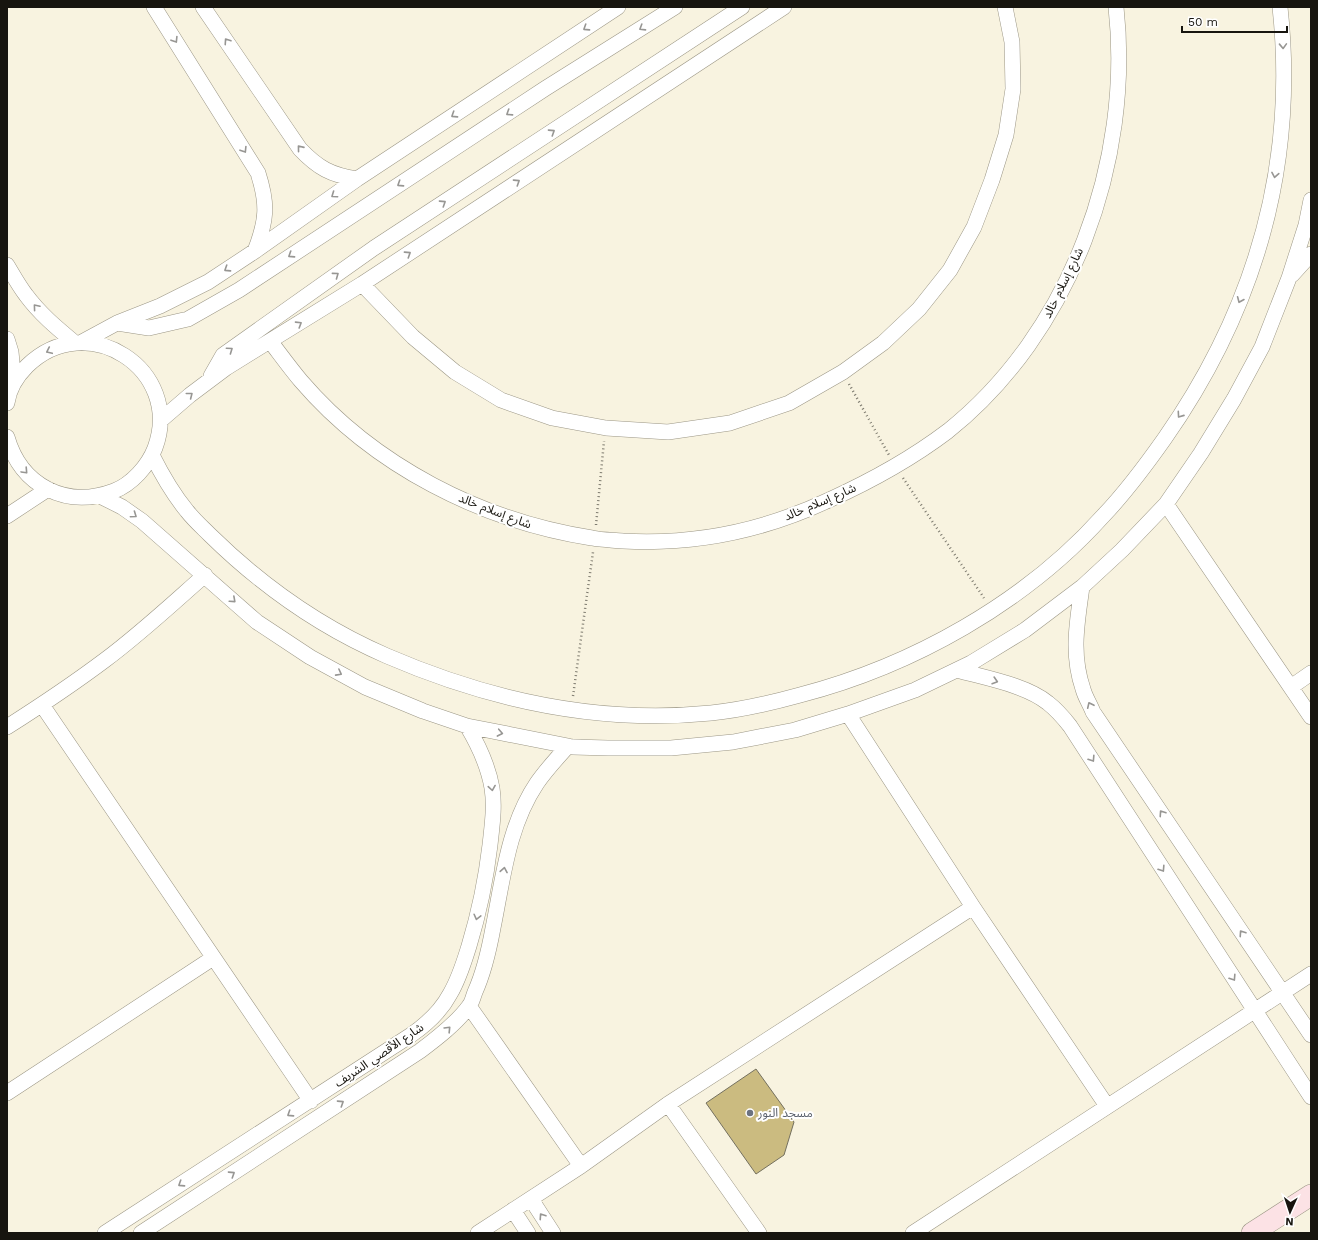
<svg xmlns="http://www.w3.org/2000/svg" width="1318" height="1240" viewBox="0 0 1318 1240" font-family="'Work Sans','Noto Sans Arabic',sans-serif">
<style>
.building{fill:#cbbb80;stroke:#74705f}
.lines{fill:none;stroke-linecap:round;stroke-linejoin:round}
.street-casing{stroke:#9b9685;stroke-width:16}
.secondary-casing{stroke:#9b9685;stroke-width:22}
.path{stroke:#7e7b6f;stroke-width:2.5;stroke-dasharray:1 3;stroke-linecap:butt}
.street{stroke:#fff;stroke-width:15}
.secondary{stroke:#fce2e5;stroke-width:21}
.oneway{stroke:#979693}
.worship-dot{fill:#6b7280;stroke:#fff;stroke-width:1.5}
.labels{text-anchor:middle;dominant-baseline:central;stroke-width:4;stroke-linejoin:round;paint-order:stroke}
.street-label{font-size:12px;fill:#17150f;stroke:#fff}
.worship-label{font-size:12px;fill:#5b616d;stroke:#fff;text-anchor:start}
</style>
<rect width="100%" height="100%" fill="#f8f3e0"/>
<path class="building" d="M756,1069L794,1122L784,1155L756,1174L706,1103Z"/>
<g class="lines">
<defs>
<path id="street" d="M154,7L258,173C268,204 267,220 255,251
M203,7L300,149C318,168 331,175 357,179
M7,265C13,275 19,286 26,295C40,314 57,328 75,343
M1292,275L1311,254
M362,284L413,337L455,372L501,400L552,418L606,428L668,432L730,423L789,403L843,372L883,343L919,309L950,270L974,227L992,180L1006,135L1013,89L1012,42L1005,7
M117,323L149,328L188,319L239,290L546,88L675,7
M7,339L11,352L14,383
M270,341C280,354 290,368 301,381C374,466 482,521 592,538C602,540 613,540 623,541C694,545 765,530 829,500C871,481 911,459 948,431C1071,333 1133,161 1116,7
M80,343L117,323L160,306L208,282L255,251L357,179L618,7
M211,376L223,355L374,248L742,7
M7,403C9,389 17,376 27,366C87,307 184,370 155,448C148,466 132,484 114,491C66,509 21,486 7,437
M161,420L190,395L226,368L362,284L784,7
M152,455C162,475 173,494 187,511C194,520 202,527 210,535C261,585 322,628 387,656C489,700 600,724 711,713C741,710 771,703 800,695C912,666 1025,603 1103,516C1126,492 1146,465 1165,438C1255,309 1297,165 1280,7
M100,496L122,507L142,521L257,622L310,657L365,687L423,711L467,726L573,747L608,748H671L733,742L795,730L848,714L915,690L971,663L1025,630L1082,587L1122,550L1166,504L1201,453L1234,399L1262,347L1289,278L1306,225L1311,200
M1166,504L1311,717
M7,516L48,489
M1082,587C1077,623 1071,654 1083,689C1085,697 1090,704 1093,712L1311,1035
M957,670C985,678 1026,685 1048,703C1057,710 1063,717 1070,726L1311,1097
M1291,687L1311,673
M42,705L311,1101
M848,714L973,907L1107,1106
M7,727C40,706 73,684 105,660C140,634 172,604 205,575
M469,1006L581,1166
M7,1093L213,958
M668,1104L759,1233
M531,1199L553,1233
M513,1210L528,1233
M105,1233L411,1035C427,1024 441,1011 450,994C459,979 464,962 469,946C479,913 486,879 490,845C492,826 495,807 492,788C488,765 479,746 467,726
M141,1233L420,1051C436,1039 457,1023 469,1006C472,1003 473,997 475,992C484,972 489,950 493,928C503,879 508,826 537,783C546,770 557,758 568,746
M478,1233L581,1166L668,1104L973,907
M913,1233L1311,974"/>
<path id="secondary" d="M1252,1233L1311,1195"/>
</defs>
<use href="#street" class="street-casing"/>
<use href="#secondary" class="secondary-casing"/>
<path class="path" d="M849,384L889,455
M903,478L984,598
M596,525L604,441
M573,696L593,552"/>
<use href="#street" class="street"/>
<use href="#secondary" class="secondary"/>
</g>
<defs><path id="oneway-chevron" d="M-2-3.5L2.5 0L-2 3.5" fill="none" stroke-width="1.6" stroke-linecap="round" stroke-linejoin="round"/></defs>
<g class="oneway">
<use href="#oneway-chevron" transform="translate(586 28) rotate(147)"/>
<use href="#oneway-chevron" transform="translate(642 28) rotate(148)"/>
<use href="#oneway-chevron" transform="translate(175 40) rotate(58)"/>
<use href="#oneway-chevron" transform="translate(227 41) rotate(-124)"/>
<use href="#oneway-chevron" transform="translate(1283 46) rotate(88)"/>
<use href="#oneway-chevron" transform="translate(509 113) rotate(147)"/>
<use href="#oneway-chevron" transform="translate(454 115) rotate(147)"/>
<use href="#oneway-chevron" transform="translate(552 132) rotate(-33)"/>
<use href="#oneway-chevron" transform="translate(300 148) rotate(-129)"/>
<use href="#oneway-chevron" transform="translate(244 150) rotate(58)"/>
<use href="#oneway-chevron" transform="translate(1275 175) rotate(100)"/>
<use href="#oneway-chevron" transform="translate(517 182) rotate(-33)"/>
<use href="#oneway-chevron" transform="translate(400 184) rotate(147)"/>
<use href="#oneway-chevron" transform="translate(334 195) rotate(145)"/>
<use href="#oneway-chevron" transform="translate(443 203) rotate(-33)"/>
<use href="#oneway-chevron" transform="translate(408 254) rotate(-33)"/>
<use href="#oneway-chevron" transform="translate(291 255) rotate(147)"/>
<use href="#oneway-chevron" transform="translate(227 269) rotate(147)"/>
<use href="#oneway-chevron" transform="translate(336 275) rotate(-36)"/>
<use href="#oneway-chevron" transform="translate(1240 300) rotate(113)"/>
<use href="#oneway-chevron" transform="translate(36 307) rotate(-130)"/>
<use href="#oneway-chevron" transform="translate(299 324) rotate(-32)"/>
<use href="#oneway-chevron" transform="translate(230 350) rotate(-35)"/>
<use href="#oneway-chevron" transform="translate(49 351) rotate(155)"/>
<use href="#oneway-chevron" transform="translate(190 395) rotate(-38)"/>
<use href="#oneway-chevron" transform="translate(1180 415) rotate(125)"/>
<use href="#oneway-chevron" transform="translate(25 471) rotate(47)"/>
<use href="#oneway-chevron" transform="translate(134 515) rotate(35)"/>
<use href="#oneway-chevron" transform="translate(233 600) rotate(42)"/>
<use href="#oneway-chevron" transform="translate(339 673) rotate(28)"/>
<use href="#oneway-chevron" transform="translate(995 681) rotate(17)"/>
<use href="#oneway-chevron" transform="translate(1090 705) rotate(-115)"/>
<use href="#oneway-chevron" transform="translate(500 733) rotate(11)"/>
<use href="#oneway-chevron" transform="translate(1092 759) rotate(57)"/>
<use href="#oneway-chevron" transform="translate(492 788) rotate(81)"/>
<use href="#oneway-chevron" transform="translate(1162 813) rotate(-124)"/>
<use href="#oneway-chevron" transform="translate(1162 869) rotate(57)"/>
<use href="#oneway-chevron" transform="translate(504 870) rotate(-80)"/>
<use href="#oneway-chevron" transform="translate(477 917) rotate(104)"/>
<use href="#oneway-chevron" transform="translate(1242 933) rotate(-124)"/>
<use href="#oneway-chevron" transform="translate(1233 978) rotate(57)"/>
<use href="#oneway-chevron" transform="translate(448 1029) rotate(-46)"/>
<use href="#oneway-chevron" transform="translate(341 1103) rotate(-33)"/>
<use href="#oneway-chevron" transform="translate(290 1114) rotate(147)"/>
<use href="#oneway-chevron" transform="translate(232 1174) rotate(-33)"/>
<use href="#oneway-chevron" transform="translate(181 1184) rotate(147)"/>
<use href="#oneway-chevron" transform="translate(542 1216) rotate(-124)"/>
</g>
<circle class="worship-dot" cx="750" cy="1113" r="4"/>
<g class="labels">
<g class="street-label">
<text transform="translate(1063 283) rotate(-64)">شارع إسلام خالد</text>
<text transform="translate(820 502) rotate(-23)">شارع إسلام خالد</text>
<text transform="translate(495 511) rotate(21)">شارع إسلام خالد</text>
<text transform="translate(379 1055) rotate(-34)">شارع الأقصي الشريف</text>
</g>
<g class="worship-label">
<text x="758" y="1113">مسجد النور</text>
</g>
</g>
<rect width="1318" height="1240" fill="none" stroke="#17150f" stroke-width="16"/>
<g transform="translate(1290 1212) rotate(183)" stroke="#ffffff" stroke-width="3" paint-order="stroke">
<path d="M0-3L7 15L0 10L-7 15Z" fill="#17150f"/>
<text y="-6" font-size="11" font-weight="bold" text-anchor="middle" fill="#17150f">N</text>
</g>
<path d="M1182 26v6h105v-6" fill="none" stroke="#17150f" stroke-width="2"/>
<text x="1188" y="26" font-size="12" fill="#17150f" stroke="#ffffff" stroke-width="3" paint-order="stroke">50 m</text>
</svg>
